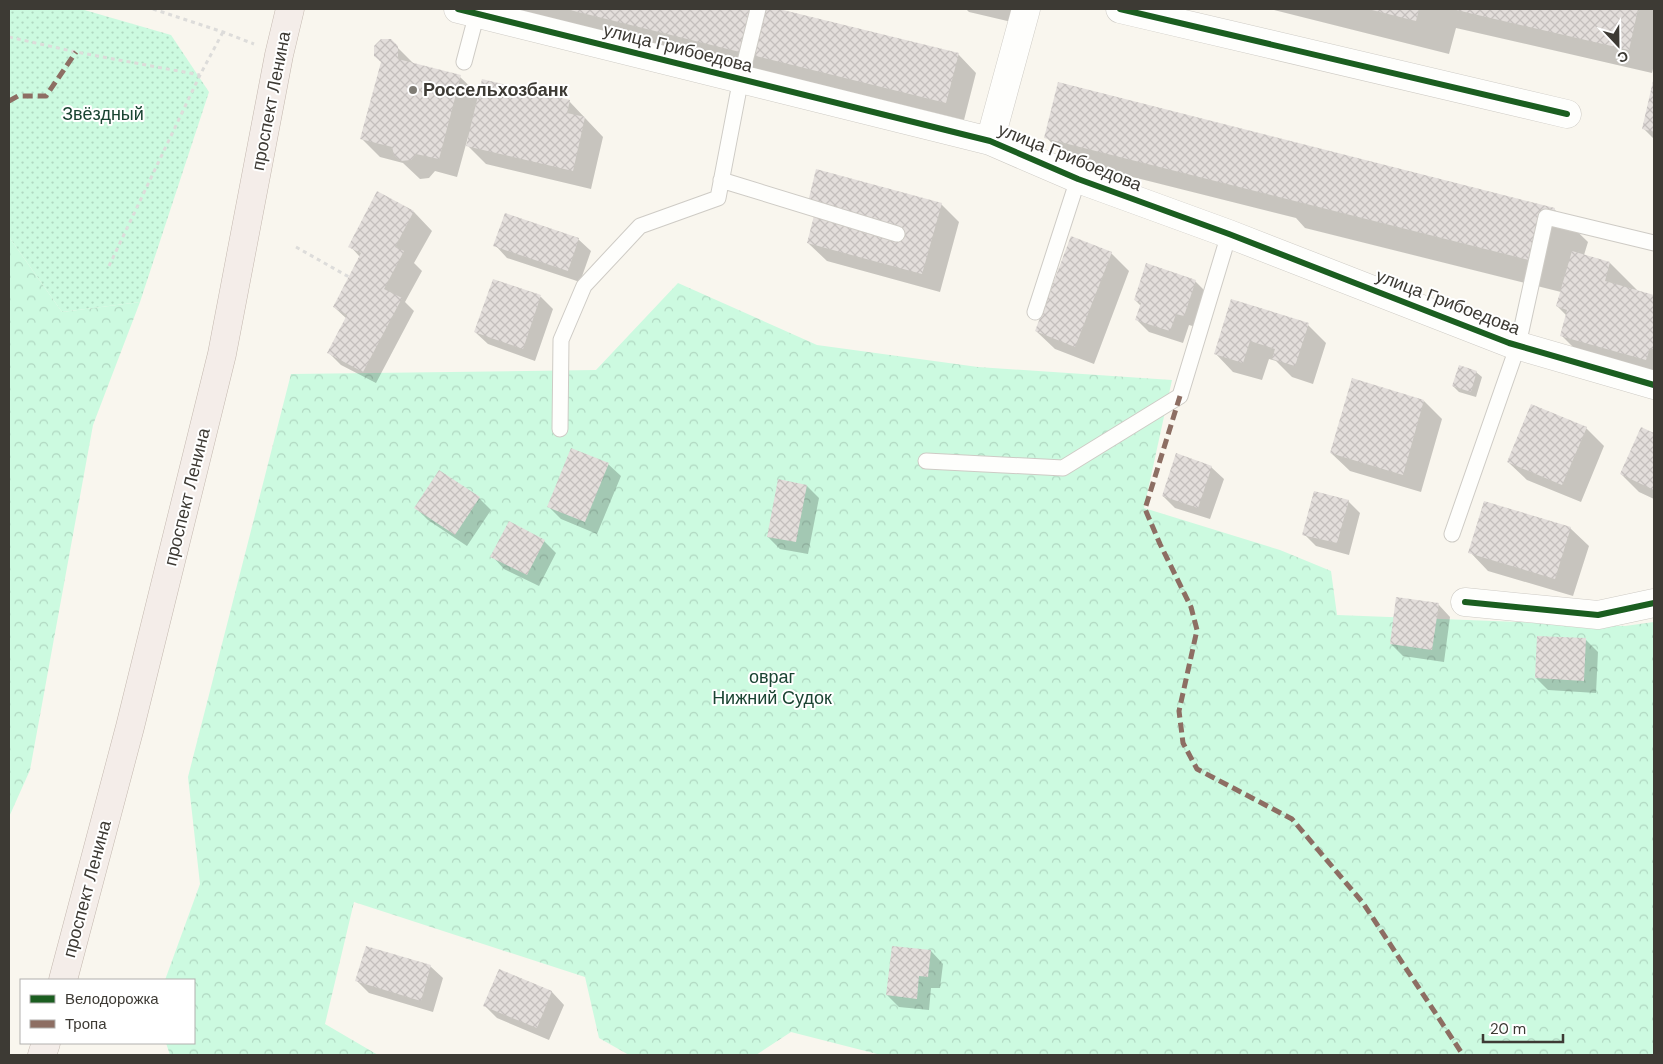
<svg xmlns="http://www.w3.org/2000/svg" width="1663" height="1064" viewBox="0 0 1663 1064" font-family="'DM Sans',sans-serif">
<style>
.grass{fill:url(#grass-dots)}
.forest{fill:url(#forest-crowns)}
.shadow{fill:#0003}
.building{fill:url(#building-cross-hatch)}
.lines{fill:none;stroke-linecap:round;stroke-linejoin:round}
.service-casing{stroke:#cecbc5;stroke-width:17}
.minor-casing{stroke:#cecbc5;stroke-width:29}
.primary-casing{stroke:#c4b8af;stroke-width:29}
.path{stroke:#dddcda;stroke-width:3;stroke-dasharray:4 4;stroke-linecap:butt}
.service{stroke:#fefefc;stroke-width:15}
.minor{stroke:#fefefc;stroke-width:28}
.primary{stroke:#f4ede9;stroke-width:28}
.quiet{stroke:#8d6e63;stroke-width:5;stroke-dasharray:10 5;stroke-linecap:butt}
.cycleway-casing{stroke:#fff;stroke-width:9}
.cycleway{stroke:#1b5e20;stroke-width:6}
.poi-dot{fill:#7f7c75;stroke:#fff;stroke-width:2}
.labels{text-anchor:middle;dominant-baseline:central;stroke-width:4;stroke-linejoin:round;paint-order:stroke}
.street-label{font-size:18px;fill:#3d3a34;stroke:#fff}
.poi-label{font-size:18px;font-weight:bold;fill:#3d3a34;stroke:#fff;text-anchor:start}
.park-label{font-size:18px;fill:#1a4432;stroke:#fff}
</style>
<defs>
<pattern id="grass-dots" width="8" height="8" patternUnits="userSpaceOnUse" patternTransform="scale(1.25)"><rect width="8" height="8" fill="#ccfae0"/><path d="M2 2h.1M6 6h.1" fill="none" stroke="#b0d7c1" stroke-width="1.8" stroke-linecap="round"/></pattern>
<pattern id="forest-crowns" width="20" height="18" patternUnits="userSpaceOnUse" patternTransform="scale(1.25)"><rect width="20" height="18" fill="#ccfae0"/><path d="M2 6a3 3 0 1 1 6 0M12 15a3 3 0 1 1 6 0" fill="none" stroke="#b0d7c1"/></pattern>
<pattern id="building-cross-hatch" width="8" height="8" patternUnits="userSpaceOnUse" patternTransform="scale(1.25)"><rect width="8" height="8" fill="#e3dedb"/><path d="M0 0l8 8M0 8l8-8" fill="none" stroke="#c4bfbd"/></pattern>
</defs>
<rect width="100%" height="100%" fill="#f9f6ee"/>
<path class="grass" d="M9,9H81L171,35L209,92L140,302L62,312L9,237Z"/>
<path class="forest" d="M9,237L62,312L140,302L93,425L30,770L9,817Z
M678,283L817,345L978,367L1172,380L1144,508L1280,550L1331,571L1337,615L1625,626L1654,622V1055H881L791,1032L756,1055H629L599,1038L585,977L354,902L325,1024L378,1055H170L166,1043H194V980H165L200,884L188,777L291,374L596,370Z"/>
<path class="shadow" d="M464,9H774L958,54L976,73L964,120L789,77Z
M966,9H1024L1020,24L969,12Z
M1270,9H1654V65L1652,73L1456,28L1449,54Z
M390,40L415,65L460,77L480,96L569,101L603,137L591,189L486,164L468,146L470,138L468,137L457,177L435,171L429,178L420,179L403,163L380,157L362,139Z
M1654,83V139L1644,129Z
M1046,137L1554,209L1588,242L1584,255L1610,263L1639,292L1654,297V386L1595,369L1561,335L1567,316L1557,306L1561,292L1305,228L1296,218L1069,161Z
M378,193L414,212L432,231L414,263L422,271L405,302L414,311L376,383L341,365L329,353L347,319L334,307L360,257L350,246Z
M941,204L959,222L940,292L827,261L808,243Z
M578,239L591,251L580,282L507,258L495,245Z
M1111,253L1129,271L1094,364L1055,349L1036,331Z
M494,280L541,297L553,309L535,361L488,344L475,332Z
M1195,281L1207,293L1196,327L1189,325L1183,343L1149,332L1136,319L1141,306L1135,300Z
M1232,301L1308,325L1326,343L1313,384L1292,377L1276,361L1269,359L1262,380L1233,372L1215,353Z
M1476,372L1482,377L1476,397L1459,392L1453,386Z
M1424,401L1442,419L1421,492L1350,471L1331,453Z
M1586,428L1604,446L1581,502L1527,480L1508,462Z
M1642,429L1654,435V499L1639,492L1621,474Z
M608,464L621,476L597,534L561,519L549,507Z
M1211,467L1224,479L1210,519L1175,508L1163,496Z
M440,472L479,498L491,510L467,546L428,520L416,508Z
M807,486L819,498L808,554L780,549L768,537Z
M1348,501L1360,513L1349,555L1316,546L1304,534Z
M1570,528L1589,546L1573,596L1488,571L1470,552Z
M544,541L556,553L539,586L504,569L492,556Z
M1438,604L1450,617L1444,662L1403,656L1391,644Z
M1586,640L1598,652L1596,693L1548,690L1536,678Z
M893,947L931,951L943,964L940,988H931L929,1010L899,1007L887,995Z
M430,966L443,978L433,1012L369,993L357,981Z
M499,971L552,992L564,1005L549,1040L497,1018L485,1006Z"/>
<path class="building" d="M566,9H779L959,53L946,103Z
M1368,9H1419L1416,21Z
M1452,9H1638L1629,50Z
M381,39H391L398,46V59L461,75L439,159L416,154L411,160L401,161L394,155L392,147L360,139L381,62L374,56V46Z
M482,79L570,100L567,113L585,117L573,171L466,146Z
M1653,81H1654V132L1642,129Z
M1058,82L1555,208L1541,263L1044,138Z
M816,169L942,203L922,274L807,243L817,204L808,202Z
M377,191L414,211L395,247L404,251L384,289L402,298L363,372L327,353L347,315L333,307L361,253L348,247Z
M505,213L579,238L568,271L493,246Z
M1071,236L1112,252L1075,347L1035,331Z
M1572,251L1610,262L1605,281L1654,295V349L1650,348L1646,360L1560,336L1567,310L1556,306Z
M1146,263L1196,280L1184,316L1176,314L1170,331L1135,320L1141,303L1134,300Z
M493,279L541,295L523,349L474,332Z
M1231,299L1309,323L1295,366L1272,359L1275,349L1250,341L1243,363L1214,354Z
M1459,365L1477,371L1471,392L1452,386Z
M1352,378L1424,400L1403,475L1330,453Z
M1531,404L1587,427L1562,485L1507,462Z
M1641,427L1654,433V490L1620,474Z
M571,448L609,463L585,522L547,507Z
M1176,453L1212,466L1198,508L1162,496Z
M439,470L480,497L455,535L414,508Z
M778,479L807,485L796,542L767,537Z
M1314,491L1349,500L1337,543L1302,535Z
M1484,501L1571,527L1555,579L1468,553Z
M509,521L545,540L527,575L490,557Z
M1396,597L1439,603L1432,650L1390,644Z
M1537,636L1586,638L1584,681L1535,678Z
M366,946L431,965L421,1001L355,981Z
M892,946L931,950L928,977L919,976L917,999L886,995Z
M499,969L552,991L537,1028L483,1006Z"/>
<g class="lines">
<defs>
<path id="service" d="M464,62L477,13
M721,180L897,234
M1035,312L1078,179
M560,429L561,340L584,286L640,226L718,198L741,78L758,9
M926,461L1063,468L1180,396L1229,234
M1452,534L1518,345L1546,217L1654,243"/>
<path id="minor" d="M458,9L990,141L1078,179L1229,234L1509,343L1654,385
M1120,9L1567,114
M990,141L1026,9
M1465,602L1598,615L1654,603"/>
<path id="primary" d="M63,980L130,727L222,354L279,55L290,9
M42,1055L46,1043"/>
</defs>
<use href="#service" class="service-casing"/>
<use href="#minor" class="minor-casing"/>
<use href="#primary" class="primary-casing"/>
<path class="path" d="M153,9L223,32L254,44
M9,37L76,52L200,75
M296,247L349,277
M109,266L200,75L223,32"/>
<use href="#service" class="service"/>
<use href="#minor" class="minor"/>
<use href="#primary" class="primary"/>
<path class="quiet" d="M9,101L18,96H46L76,52
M1180,396L1145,509L1160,544L1191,607L1197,630L1179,711L1183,743L1197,769L1292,819L1363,903L1463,1055"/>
<defs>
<path id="cycleway" d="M458,9L990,141L1078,179L1229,234L1509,343L1654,385
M1120,9L1567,114
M1465,602L1598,615L1654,603"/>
</defs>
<use href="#cycleway" class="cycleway-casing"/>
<use href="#cycleway" class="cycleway"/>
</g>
<circle class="poi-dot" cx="413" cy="90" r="5"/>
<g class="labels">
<g class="street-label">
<text transform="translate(678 48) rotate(14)">улица Грибоедова</text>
<text transform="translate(271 101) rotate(-79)">проспект Ленина</text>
<text transform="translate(1070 157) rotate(22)">улица Грибоедова</text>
<text transform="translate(1448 302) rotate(21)">улица Грибоедова</text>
<text transform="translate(187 497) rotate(-76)">проспект Ленина</text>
<text transform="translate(87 889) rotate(-75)">проспект Ленина</text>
</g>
<g class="poi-label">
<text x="423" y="90">Россельхозбанк</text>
</g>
<g class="park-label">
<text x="103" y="114">Звёздный</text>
<text x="772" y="677">овраг<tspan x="772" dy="21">Нижний Судок</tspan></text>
</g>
</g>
<rect width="1663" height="1064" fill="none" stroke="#3d3a34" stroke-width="20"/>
<rect x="20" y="979" width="175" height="65" fill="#ffffff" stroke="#b1b0ae"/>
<rect x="30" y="995" width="25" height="8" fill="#1b5e20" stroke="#b1b0ae"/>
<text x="65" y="1004" font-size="15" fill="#3d3a34">Велодорожка</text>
<rect x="30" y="1020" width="25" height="8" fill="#8d6e63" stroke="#b1b0ae"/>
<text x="65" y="1029" font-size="15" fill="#3d3a34">Тропа</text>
<g transform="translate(1618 45) rotate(158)" stroke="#ffffff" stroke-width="4" paint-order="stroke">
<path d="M0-4L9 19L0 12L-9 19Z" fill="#3d3a34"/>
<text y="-8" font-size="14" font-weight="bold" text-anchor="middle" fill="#3d3a34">С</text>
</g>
<path d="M1483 1034v8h80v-8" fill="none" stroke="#3d3a34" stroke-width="2.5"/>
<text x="1490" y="1034" font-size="15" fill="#3d3a34" stroke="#ffffff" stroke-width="4" paint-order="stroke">20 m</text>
</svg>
